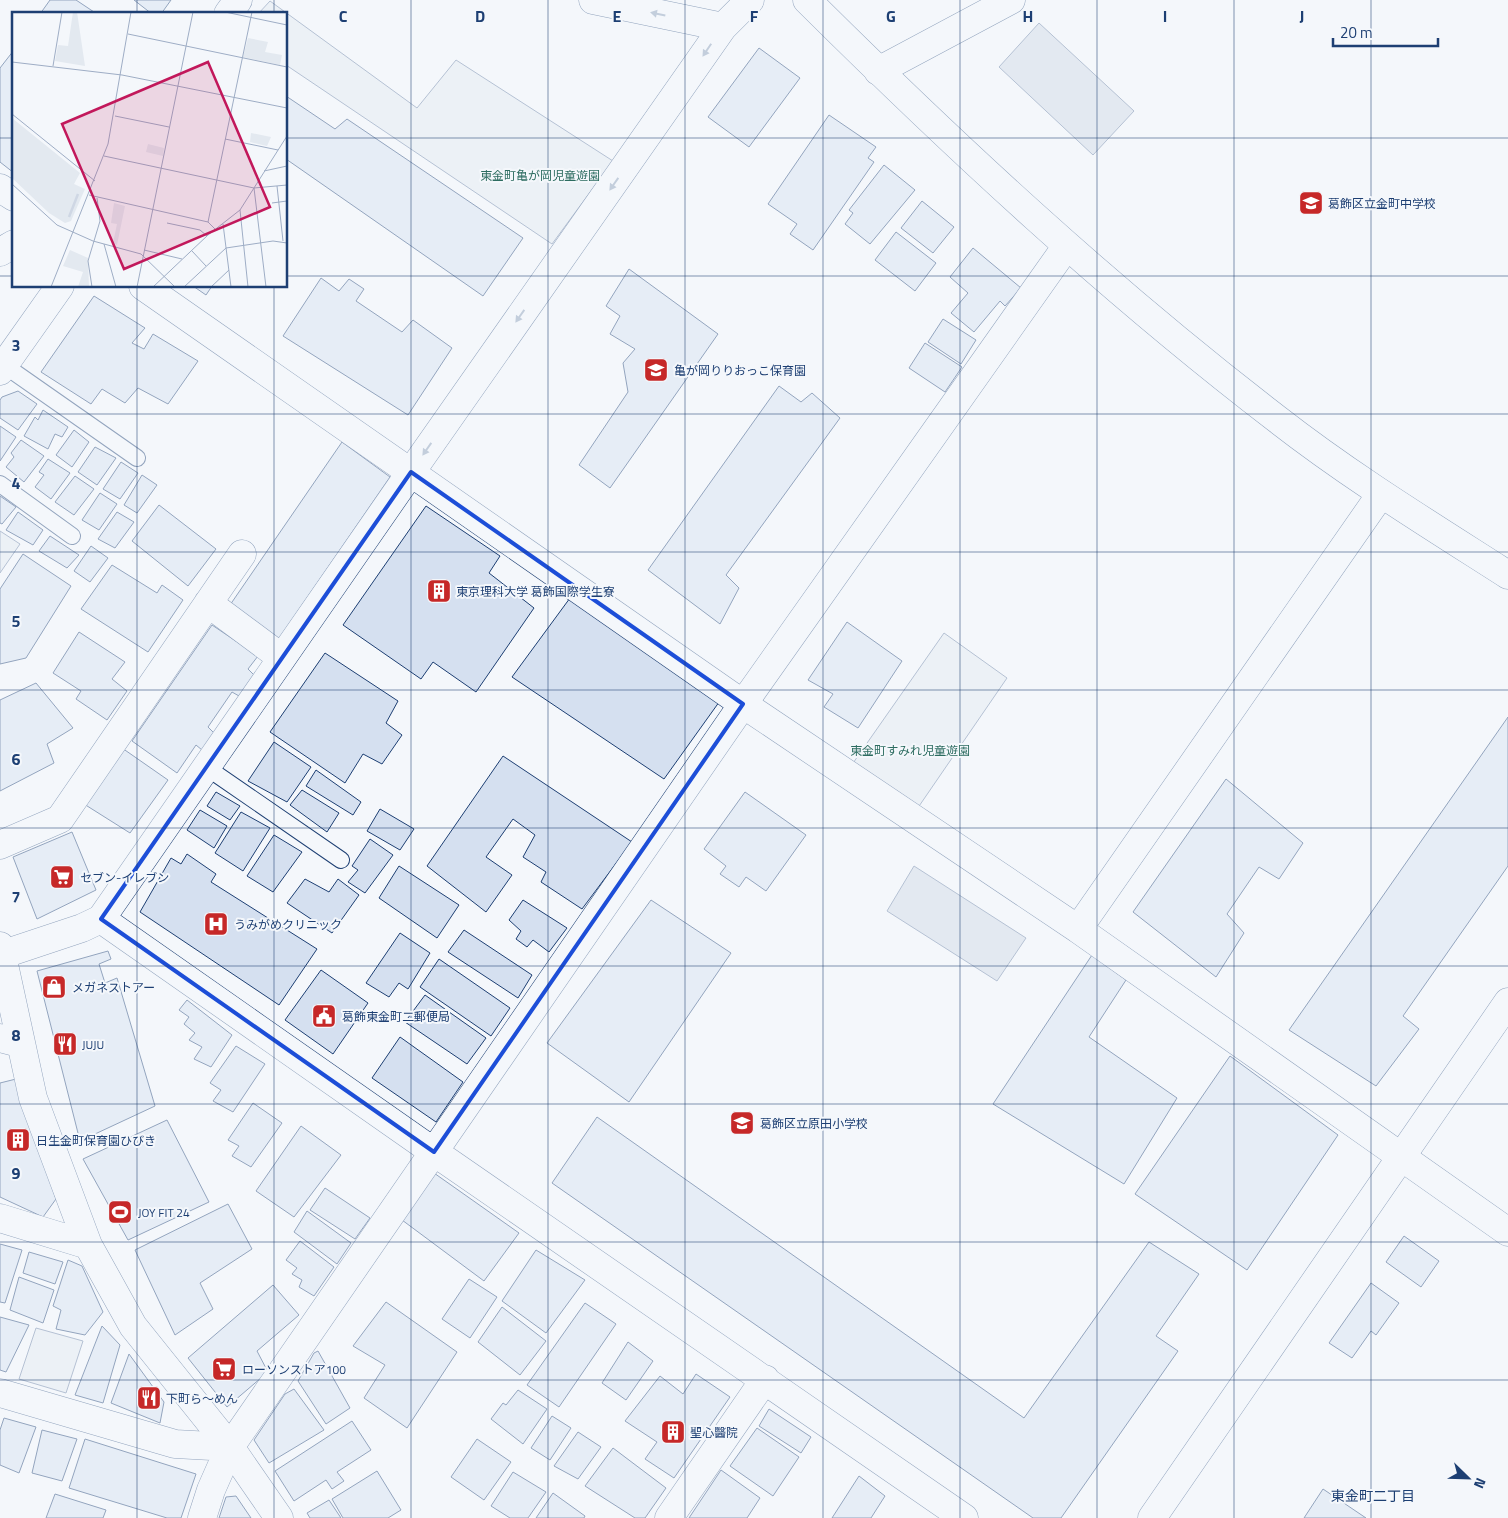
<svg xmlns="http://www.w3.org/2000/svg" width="1508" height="1518" viewBox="0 0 1508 1518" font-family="'Titillium Web','Noto Sans JP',sans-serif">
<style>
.green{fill:#e3e9f0;stroke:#687fa3}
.parking{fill:#e3e8f0;stroke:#687fa3}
.water{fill:#cfd7e4;stroke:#687fa3}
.building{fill:#d5e0f0;stroke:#1d3f73}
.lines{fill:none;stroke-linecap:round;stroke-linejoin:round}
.lane-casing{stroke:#1d3f73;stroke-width:18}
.street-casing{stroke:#1d3f73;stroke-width:29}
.secondary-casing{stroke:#1d3f73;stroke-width:29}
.lane{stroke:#f4f7fb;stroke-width:16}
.street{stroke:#f4f7fb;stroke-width:28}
.secondary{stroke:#f4f7fb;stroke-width:28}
.oneway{fill:#889bb7}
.marked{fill:none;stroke:#1d4ed8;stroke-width:4;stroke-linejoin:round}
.grid{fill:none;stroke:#1d3f73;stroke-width:1;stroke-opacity:0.55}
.labels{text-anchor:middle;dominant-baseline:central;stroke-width:4;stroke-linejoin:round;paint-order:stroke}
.park-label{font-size:12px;fill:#2c6c60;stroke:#f4f7fb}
.poi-label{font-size:12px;fill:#1d3f73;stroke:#f4f7fb;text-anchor:start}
.neighbourhood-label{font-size:14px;fill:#1d3f73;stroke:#f4f7fb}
.inset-river{fill:none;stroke:#cfd7e4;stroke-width:2.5}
.inset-road{fill:none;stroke:#9eadc5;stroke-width:1}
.view{fill:#c2185b;fill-opacity:0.15;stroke:#c2185b;stroke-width:2.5}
.inset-edge{fill:none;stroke:#1d3f73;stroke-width:2.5}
.grid-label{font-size:16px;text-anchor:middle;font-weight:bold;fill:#1d3f73;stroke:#f4f7fb;stroke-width:4;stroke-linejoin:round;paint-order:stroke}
</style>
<rect width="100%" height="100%" fill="#f4f7fb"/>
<path class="green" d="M270,1L417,108L456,60L613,161L552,244L286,65V14H258Z
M944,633L1007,678L915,812L851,766Z"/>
<path class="parking" d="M0,531L20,544L0,573Z
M36,1328L83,1341L66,1393L19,1379Z"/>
<path class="water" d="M1039,23L1134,111L1093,155L999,67Z
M914,866L1026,938L997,981L887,911Z"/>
<path class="building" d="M50,0H76L97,14H40Z
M134,0H171L161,14H152Z
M759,48L800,78L749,147L708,117Z
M14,50V173L0,162V68Z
M286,96L335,129L347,119L523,238L483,296L286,159Z
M829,115L876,147L868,158L874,162L813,250L790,234L797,224L768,204Z
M884,165L915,190L870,244L845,224L853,213L849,210Z
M922,201L954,227L933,253L901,228Z
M896,232L936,263L915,291L875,260Z
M973,248L1021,288L1005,306L1000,301L974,332L951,313L968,293L950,277Z
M629,269L718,334L610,488L579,465L628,392L623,363L635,349L610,334L620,316L606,306Z
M321,278L339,291L349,279L364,289L356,301L402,332L413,320L452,348L408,415L283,336Z
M193,286H212L206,295Z
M94,296L145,328L132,343L144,349L153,334L198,361L168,404L138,388L125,403L102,389L91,404L41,372Z
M943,319L976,340L961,364L928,342Z
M925,343L962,367L945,392L909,368Z
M779,386L801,402L812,393L840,418L726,575L739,588L720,624L648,570Z
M18,391L37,404L18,430L0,418V400L2,397Z
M43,410L68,427L62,437L55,434L48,449L24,436L35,417L38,420Z
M0,426L16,437L0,461Z
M74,430L89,442L72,467L56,455Z
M21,440L44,456L24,482L6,467L14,457L11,453Z
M342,442L390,477L278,640L230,605Z
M95,447L116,458L97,485L78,472Z
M48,459L70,473L51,499L35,487L44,475L39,472Z
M121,462L138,473L120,499L103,489Z
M142,475L157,485L137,513L124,505Z
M75,476L94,489L74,515L55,502Z
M100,493L117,504L99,530L82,520Z
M0,496L16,507L2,524L0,523Z
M159,505L216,549L188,586L132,541Z
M426,506L500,556L489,573L534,608L476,692L433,662L421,679L343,625Z
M18,512L43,530L33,545L6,530Z
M117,512L134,522L115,548L98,539Z
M50,536L79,555L67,568L39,551Z
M91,546L108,558L90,582L74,571Z
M23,554L71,586L26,658L0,664V589Z
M112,565L157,593L162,585L183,600L148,652L81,609Z
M570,598L722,698L664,779L512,677Z
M847,622L902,661L858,728L824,707L833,694L808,680Z
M212,625L258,656L248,669L254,675L239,696L232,692L208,727L214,733L202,750L196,745L177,773L132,741Z
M79,632L125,662L112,679L127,691L107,720L76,699L81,691L53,673Z
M325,653L398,701L386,723L402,735L382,764L363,754L345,783L270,732Z
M36,683L73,728L47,744L54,763L0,791V700Z
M1508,717V866L1403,1016L1419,1029L1376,1086L1289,1030Z
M274,742L311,767L287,802L248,781Z
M122,748L168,780L130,833L84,804Z
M503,756L632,842L582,909L541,882L546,872L523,857L535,835L513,819L486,857L512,875L486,912L427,866Z
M316,770L361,802L353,815L306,786Z
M1226,779L1303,843L1279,879L1259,867L1227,914L1244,933L1216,977L1133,912Z
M302,790L339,813L327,832L290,805Z
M216,792L240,806L230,820L207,806Z
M745,792L806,835L766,891L746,877L739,887L720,874L726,866L704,849Z
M380,809L414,829L400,850L367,831Z
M200,810L227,826L214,848L187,830Z
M241,812L270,828L243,871L215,853Z
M72,832L96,890L37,919L13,857Z
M274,835L302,852L273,892L247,876Z
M370,839L393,855L365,893L348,882L358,870L352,866Z
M187,854L216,874L211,882L317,949L279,1005L140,912L171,858L181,864Z
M399,866L459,905L437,938L379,898Z
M305,879L329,892L338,879L359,895L332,933L287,903Z
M523,900L567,928L549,952L533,940L527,947L516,939L521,931L509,920Z
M651,900L731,953L629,1102L547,1043Z
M464,930L532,975L518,998L448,952Z
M400,933L430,953L408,989L399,983L389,997L366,983Z
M108,951L111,959L99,964L105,983L117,978L155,1106L80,1141L37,971Z
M1092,955L1126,980L1089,1037L1177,1098L1124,1184L993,1104Z
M439,959L510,1008L491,1036L420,987Z
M321,970L368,1003L333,1054L285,1020Z
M425,995L486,1038L467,1064L405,1022Z
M187,1000L232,1035L211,1067L194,1059L202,1047L189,1040L195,1033L184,1024L189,1017L179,1010Z
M400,1037L463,1082L436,1122L372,1078Z
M236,1046L265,1064L233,1112L213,1101L221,1090L210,1083Z
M1230,1056L1338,1135L1247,1270L1135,1194Z
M16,1079L56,1199L43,1217L0,1197V1083Z
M253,1103L282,1123L251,1167L232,1156L239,1146L228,1140Z
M597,1117L1024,1418L1149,1242L1199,1274L1156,1336L1178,1351L1061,1518H1033L552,1183Z
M167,1120L209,1202L128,1240L83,1159Z
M301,1126L341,1155L294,1217L256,1191Z
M434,1173L519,1233L484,1281L402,1220Z
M325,1188L370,1218L355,1239L310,1210Z
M228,1204L252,1249L200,1283L213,1309L175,1335L135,1250Z
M307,1211L351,1243L337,1264L294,1232Z
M1404,1236L1439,1261L1421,1287L1386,1262Z
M300,1241L334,1267L314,1296L299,1287L302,1280L292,1274L297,1268L286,1260Z
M0,1244L22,1250L5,1303L0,1302Z
M536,1250L585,1280L546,1333L502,1301Z
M29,1252L63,1262L55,1284L23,1273Z
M68,1260L82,1266L103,1312L85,1335L56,1329L61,1310L53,1306Z
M19,1277L54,1290L43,1323L10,1310Z
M469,1279L497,1297L470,1338L442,1319Z
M1371,1283L1399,1303L1376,1335L1371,1331L1352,1358L1329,1343Z
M273,1285L299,1315L257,1351L268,1372L227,1407L188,1358Z
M386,1302L457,1352L407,1428L364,1398L385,1365L353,1346Z
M585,1303L616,1324L559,1407L527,1385Z
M502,1307L546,1341L520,1375L478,1342Z
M0,1317L29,1325L6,1372L0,1370Z
M102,1326L120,1345L103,1403L75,1395Z
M628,1342L653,1361L626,1400L602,1383Z
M318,1351L350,1408L326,1424L298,1381L314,1353Z
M129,1354L164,1402L160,1423L111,1403Z
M696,1374L730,1397L674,1478L645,1459L657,1442L625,1421L660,1376L683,1394Z
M294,1389L324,1430L269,1463L254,1440L285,1394Z
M518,1390L547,1409L523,1444L491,1419L503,1403L506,1405Z
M769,1409L811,1437L801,1453L759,1426Z
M552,1416L571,1428L550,1460L531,1448Z
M4,1418L36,1427L19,1473L0,1465V1430Z
M352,1421L371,1450L337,1472L344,1481L332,1489L326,1480L294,1501L275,1471Z
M757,1428L799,1457L773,1496L730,1466Z
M42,1430L77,1439L62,1481L32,1473Z
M578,1432L601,1447L578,1479L554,1466Z
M85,1439L196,1474L181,1518H167L69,1488Z
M477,1439L511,1462L484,1500L451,1477Z
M613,1448L666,1488L645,1518H635L585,1486Z
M721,1470L760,1498L747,1518H689Z
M377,1471L401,1510L388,1518H343L332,1499Z
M513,1472L546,1492L528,1518H510L491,1506Z
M859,1476L885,1496L871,1518H832Z
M1323,1489L1366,1518H1304Z
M553,1493L585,1516L584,1518H536Z
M55,1494L106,1510L103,1518H46Z
M236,1496L251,1518H219L226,1497Z
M329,1500L341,1518H310L307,1513Z"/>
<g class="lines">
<defs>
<path id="lane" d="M4,365L137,458
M0,484L72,536
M206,767L341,860"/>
<path id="street" d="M593,0L723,27
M878,71L1011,0
M0,188L14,197
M143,286L743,704L1078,929L1508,1232
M0,371L60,286
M208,603L282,658
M0,845L60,819L242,554
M101,919L434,1152L964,1518
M1078,929L1381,494
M1,955L82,928L101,919L411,472L723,27L750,0
M0,1038L19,1043
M0,1393L175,1444L230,1447
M202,1518L211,1490L230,1447L743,704L1066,247
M669,1518L765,1379"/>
<path id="secondary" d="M807,0C957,149 1109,290 1277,419C1350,476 1430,525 1508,575
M228,14L238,0
M0,252L14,244
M0,946L33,1098L88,1245L133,1326L230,1447L279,1518
M0,1218L88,1245
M1152,1518L1508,1002"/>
</defs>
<use href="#lane" class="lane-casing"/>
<use href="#street" class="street-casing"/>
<use href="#secondary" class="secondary-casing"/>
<use href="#lane" class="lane"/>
<use href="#street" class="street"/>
<use href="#secondary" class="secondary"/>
</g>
<defs><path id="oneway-solid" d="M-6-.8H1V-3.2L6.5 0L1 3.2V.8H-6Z" transform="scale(1.25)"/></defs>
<g class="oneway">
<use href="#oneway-solid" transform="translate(658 14) rotate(-168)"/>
<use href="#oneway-solid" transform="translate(707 50) rotate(124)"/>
<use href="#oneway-solid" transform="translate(614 184) rotate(125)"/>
<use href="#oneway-solid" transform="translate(520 316) rotate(125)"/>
<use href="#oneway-solid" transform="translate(427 449) rotate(125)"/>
</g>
<path d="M0 0H1508V1518H0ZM411,472L743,704L434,1152L101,919Z" fill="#f4f7fb" fill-opacity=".55" fill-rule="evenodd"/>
<path class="marked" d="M411,472L743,704L434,1152L101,919Z"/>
<path class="grid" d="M137,0V14M274,0V14M411,0V1518M548,0V1518M685,0V1518M823,0V1518M960,0V1518M1097,0V1518M1234,0V1518M1371,0V1518M0,138H14M286,138H1508M0,276H14M286,276H1508M137,286V1518M274,286V1518M0,414H1508M0,552H1508M0,690H1508M0,828H1508M0,966H1508M0,1104H1508M0,1242H1508M0,1380H1508"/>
<defs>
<symbol id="school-square" viewBox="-11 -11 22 22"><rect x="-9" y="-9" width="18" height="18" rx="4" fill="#c62828" stroke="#f4f7fb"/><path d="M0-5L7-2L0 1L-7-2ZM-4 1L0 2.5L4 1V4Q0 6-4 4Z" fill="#fff"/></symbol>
<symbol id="building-square" viewBox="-11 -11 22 22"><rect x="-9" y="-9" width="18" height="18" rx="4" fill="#c62828" stroke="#f4f7fb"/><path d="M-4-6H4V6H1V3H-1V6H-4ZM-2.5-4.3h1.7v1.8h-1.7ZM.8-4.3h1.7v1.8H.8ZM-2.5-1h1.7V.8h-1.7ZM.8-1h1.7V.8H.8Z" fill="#fff"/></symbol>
<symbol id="supermarket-square" viewBox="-11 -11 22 22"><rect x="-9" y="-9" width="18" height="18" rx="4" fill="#c62828" stroke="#f4f7fb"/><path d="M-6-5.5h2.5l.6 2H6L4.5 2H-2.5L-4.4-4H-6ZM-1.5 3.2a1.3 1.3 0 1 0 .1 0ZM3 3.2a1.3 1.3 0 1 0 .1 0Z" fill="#fff"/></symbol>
<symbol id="hospital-square" viewBox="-11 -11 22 22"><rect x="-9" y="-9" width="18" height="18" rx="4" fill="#c62828" stroke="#f4f7fb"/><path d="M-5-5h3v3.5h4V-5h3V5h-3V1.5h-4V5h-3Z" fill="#fff"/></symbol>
<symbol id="shop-square" viewBox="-11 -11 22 22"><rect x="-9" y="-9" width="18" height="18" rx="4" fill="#c62828" stroke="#f4f7fb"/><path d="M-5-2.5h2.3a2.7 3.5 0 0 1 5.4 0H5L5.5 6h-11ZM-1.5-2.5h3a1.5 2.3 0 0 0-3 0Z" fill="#fff"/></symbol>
<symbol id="civic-square" viewBox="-11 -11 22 22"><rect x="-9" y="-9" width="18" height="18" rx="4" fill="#c62828" stroke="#f4f7fb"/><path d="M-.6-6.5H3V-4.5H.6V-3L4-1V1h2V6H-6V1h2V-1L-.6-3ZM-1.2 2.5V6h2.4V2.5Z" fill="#fff"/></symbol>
<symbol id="restaurant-square" viewBox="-11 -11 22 22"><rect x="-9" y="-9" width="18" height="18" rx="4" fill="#c62828" stroke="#f4f7fb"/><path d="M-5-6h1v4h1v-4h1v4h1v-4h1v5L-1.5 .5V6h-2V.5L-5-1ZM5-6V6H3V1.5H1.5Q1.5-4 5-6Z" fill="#fff"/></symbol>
<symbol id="stadium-square" viewBox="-11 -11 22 22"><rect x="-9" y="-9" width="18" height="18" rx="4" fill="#c62828" stroke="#f4f7fb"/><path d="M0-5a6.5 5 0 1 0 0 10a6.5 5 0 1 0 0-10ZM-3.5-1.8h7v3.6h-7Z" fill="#fff"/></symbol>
</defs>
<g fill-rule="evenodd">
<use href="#school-square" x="1297" y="189" width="28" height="28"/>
<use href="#school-square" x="642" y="356" width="28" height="28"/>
<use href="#building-square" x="425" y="577" width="28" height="28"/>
<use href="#supermarket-square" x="48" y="863" width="28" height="28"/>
<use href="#hospital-square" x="202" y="910" width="28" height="28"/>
<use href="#shop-square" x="40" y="973" width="28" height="28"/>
<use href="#civic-square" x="310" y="1002" width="28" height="28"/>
<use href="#restaurant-square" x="51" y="1030" width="28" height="28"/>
<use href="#school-square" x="728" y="1109" width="28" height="28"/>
<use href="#building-square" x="4" y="1126" width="28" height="28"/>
<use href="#stadium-square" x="106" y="1198" width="28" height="28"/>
<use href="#supermarket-square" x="210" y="1355" width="28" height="28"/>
<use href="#restaurant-square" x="135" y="1384" width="28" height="28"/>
<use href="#building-square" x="659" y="1418" width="28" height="28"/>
</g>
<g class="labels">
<g class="park-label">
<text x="540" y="175">東金町亀が岡児童遊園</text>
<text x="910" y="750">東金町すみれ児童遊園</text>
</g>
<g class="poi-label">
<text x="1328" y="203">葛飾区立金町中学校</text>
<text x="674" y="370">亀が岡りりおっこ保育園</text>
<text x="456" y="591">東京理科大学 葛飾国際学生寮</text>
<text x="80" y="877">セブン-イレブン</text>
<text x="234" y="924">うみがめクリニック</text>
<text x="72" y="987">メガネストアー</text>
<text x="342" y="1016">葛飾東金町二郵便局</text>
<text x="82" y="1044">JUJU</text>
<text x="760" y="1123">葛飾区立原田小学校</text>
<text x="36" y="1140">日生金町保育園ひびき</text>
<text x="138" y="1212">JOY FIT 24</text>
<text x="242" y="1369">ローソンストア100</text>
<text x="166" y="1398">下町ら～めん</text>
<text x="690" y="1432">聖心醫院</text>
</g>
<g class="neighbourhood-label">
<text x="1373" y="1495">東金町二丁目</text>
</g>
</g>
<g transform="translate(12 12)">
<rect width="275" height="275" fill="#f4f7fb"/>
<path d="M61,0H65L73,54L43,49L46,33L56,34ZM236,26L256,30L253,40L270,43L268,53L231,45ZM0,106L68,161L62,172L73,177L59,209L53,211L37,201L0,166ZM239,121L259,125L255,134L238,130ZM136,132L152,136L151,144L134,140ZM102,191L113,194L105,233L101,231L105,212L99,211ZM58,238L76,246L77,275H66L71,260L51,254Z" fill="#e3e9f0"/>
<path class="inset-river" d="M57,205L66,182"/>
<path class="inset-road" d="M213,0L275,13M116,22L275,55M0,50L110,63L275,96M41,54L50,0M0,102L83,169M103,104L157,115M213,127L266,138M92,144L242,176L275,173M252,159L275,154M0,172L45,213L81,229L129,242L163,275M265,174L271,229M242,176L254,275M77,183L196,210L204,218M260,191L275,189M228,198L236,275M196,210L240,0M155,211L188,218L195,224M211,212L219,275M92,232L104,275M132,238L170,247M180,239L194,254M39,275L96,132L119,0M80,275L76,249L88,209L85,186M125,275L181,0M141,275L196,223L228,198L275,124M172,275L214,236L261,229L275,231M199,275L217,258"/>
<path class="view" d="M196,50L258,195L112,257L50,112Z"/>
<rect width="275" height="275" class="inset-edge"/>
</g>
<g class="grid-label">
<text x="343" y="22">C</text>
<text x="480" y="22">D</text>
<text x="617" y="22">E</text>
<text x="754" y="22">F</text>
<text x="891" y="22">G</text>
<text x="1028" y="22">H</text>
<text x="1165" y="22">I</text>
<text x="1302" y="22">J</text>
<text x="16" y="351">3</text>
<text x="16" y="489">4</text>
<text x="16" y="627">5</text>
<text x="16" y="765">6</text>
<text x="16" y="903">7</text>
<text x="16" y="1041">8</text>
<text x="16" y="1179">9</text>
</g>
<g transform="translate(1468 1478) rotate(113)" stroke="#f4f7fb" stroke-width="4" paint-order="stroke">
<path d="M0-4L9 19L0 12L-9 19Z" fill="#1d3f73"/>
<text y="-8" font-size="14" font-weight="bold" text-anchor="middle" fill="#1d3f73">N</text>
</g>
<path d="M1333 38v8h105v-8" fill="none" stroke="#1d3f73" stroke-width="2.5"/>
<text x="1340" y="38" font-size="15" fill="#1d3f73" stroke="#f4f7fb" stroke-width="4" paint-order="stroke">20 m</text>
</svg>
